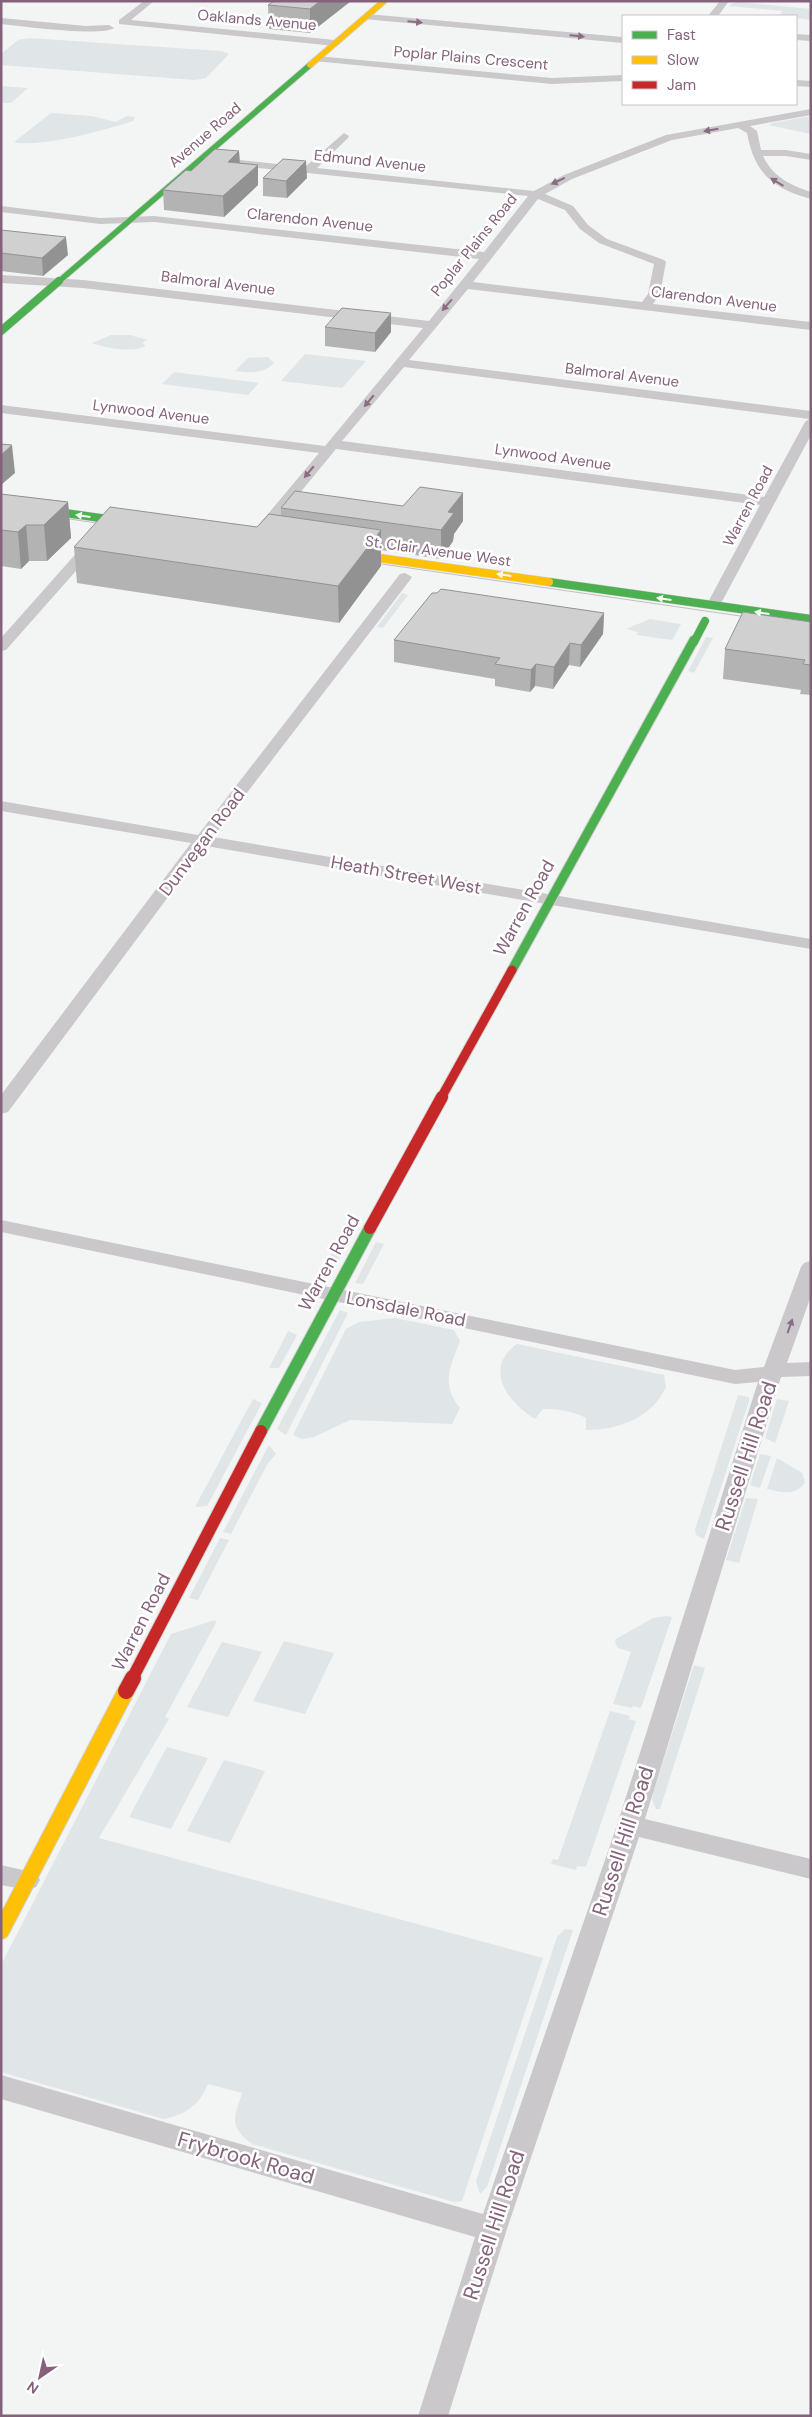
<svg xmlns="http://www.w3.org/2000/svg" width="812" height="2417" viewBox="0 0 812 2417" font-family="'DM Sans',sans-serif">
<style>
.green{fill:#e0e5e7}
.lines{fill:none;stroke-linecap:round;stroke-linejoin:round}
.fast-far3-casing{stroke:#d2d1d2;stroke-width:7}
.fast-far2-casing{stroke:#d2d1d2;stroke-width:9}
.fast-far1-casing{stroke:#d2d1d2;stroke-width:11}
.fast-casing{stroke:#d2d1d2;stroke-width:14}
.slow-far2-casing{stroke:#d2d1d2;stroke-width:7}
.slow-far1-casing{stroke:#d2d1d2;stroke-width:9}
.slow-casing{stroke:#d2d1d2;stroke-width:18}
.jam-far2-casing{stroke:#d2d1d2;stroke-width:11}
.jam-far1-casing{stroke:#d2d1d2;stroke-width:14}
.jam-casing{stroke:#d2d1d2;stroke-width:18}
.street{fill:#cac8ca;fill-rule:evenodd}
.fast-far3{stroke:#4caf50;stroke-width:5.5}
.fast-far2{stroke:#4caf50;stroke-width:8}
.fast-far1{stroke:#4caf50;stroke-width:9}
.fast{stroke:#4caf50;stroke-width:12}
.slow-far2{stroke:#ffc107;stroke-width:5.5}
.slow-far1{stroke:#ffc107;stroke-width:8}
.slow{stroke:#ffc107;stroke-width:16}
.jam-far2{stroke:#c62828;stroke-width:9}
.jam-far1{stroke:#c62828;stroke-width:12}
.jam{stroke:#c62828;stroke-width:16}
.tram{stroke:#c1bfc1;stroke-width:1}
.wall{fill:#b4b3b4}
.shaded-wall{fill:#929292}
.building{fill:#d1d0d1;stroke:#929292}
.oneway{fill:#8b6c83}
.oneway2{fill:#f6fbf6}
.labels{text-anchor:middle;dominant-baseline:central;stroke-width:5;stroke-linejoin:round;paint-order:stroke}
.far-street-label{font-size:15px;fill:#84627b;stroke:#fff}
.street-label{font-size:18px;fill:#84627b;stroke:#fff}
.near-street-label{font-size:21px;fill:#84627b;stroke:#fff}
</style>
<rect width="100%" height="100%" fill="#f2f5f4"/>
<path class="green" d="M738,2L811,9V20L796,18V16H779L783,11L729,6L733,3Z
M29,38L221,51L229,54L206,78L194,80L1,65V54L18,40Z
M1,86L28,88L11,103H1Z
M51,113L91,116L116,122L127,116L135,117L133,121C105,130 41,148 14,142Z
M811,116V134L768,125L772,123Z
M111,335H130L147,340L142,343L146,346C133,353 104,348 92,343Z
M305,354L366,361L342,388L281,381Z
M268,357L274,363C263,374 251,373 235,371L248,358Z
M174,372L259,383L248,395L162,384Z
M402,593L408,595L383,628L377,627Z
M650,619L680,624H681L672,640L636,635L638,632L626,629Z
M706,637L713,638L694,673L688,671Z
M348,1223L358,1226L331,1274L327,1277L320,1275Z
M376,1242L384,1244L363,1284L355,1283Z
M340,1310L348,1313L286,1435L277,1429Z
M395,1318L454,1330L460,1341C451,1366 440,1383 460,1408L452,1424L350,1420L314,1437L302,1439L293,1435L346,1329L359,1322Z
M288,1331L297,1335L279,1368H269Z
M517,1344L664,1375L666,1387C652,1418 618,1430 586,1430V1418C573,1411 558,1409 543,1409L535,1419C507,1402 483,1368 517,1344Z
M738,1395L749,1397V1401L704,1539L696,1535L695,1530Z
M253,1399L262,1403L207,1506L195,1507Z
M777,1399L789,1401L775,1443L765,1438Z
M269,1445L276,1454L268,1463L231,1534L223,1532Z
M760,1454L771,1456L760,1488L750,1485Z
M777,1458L802,1473L805,1482C796,1497 781,1492 767,1489Z
M746,1498L758,1499L739,1563L726,1560Z
M220,1538L229,1540L198,1600L189,1598Z
M666,1616L672,1617L641,1708L633,1706L632,1708L613,1704L631,1652L618,1648L615,1643L616,1639L653,1618Z
M215,1620L216,1623L165,1717L169,1719L99,1838L543,1958L462,2201L454,2202L252,2144C227,2125 235,2118 242,2093L208,2084C199,2105 187,2114 164,2119L1,2072V1965L171,1634Z
M284,1641L334,1653L305,1714L253,1701Z
M222,1642L262,1652L228,1717L187,1707Z
M694,1665L705,1668L660,1809H656L652,1799L653,1793Z
M610,1711L630,1716L628,1719L636,1721L586,1867L577,1866L576,1870L551,1864L553,1859L558,1860Z
M167,1747L208,1758L171,1829L129,1817Z
M224,1760L265,1771L230,1843L187,1831Z
M565,1929L573,1930L487,2187L480,2194L476,2181L557,1937Z"/>
<g class="lines">
<defs>
<path id="fast-far3" d="M57,283L310,65"/>
<path id="fast-far2" d="M1,331L59,281
M1,504L136,523
M549,582L811,619
M694,642L705,621"/>
<path id="fast-far1" d="M512,970L694,640"/>
<path id="fast" d="M261,1431L370,1228"/>
<path id="slow-far2" d="M310,65L384,1"/>
<path id="slow-far1" d="M344,553L549,582"/>
<path id="slow" d="M1,1931L126,1691"/>
<path id="jam-far2" d="M441,1098L512,970"/>
<path id="jam-far1" d="M370,1228L442,1097
M132,1679L261,1431"/>
<path id="jam" d="M126,1691L133,1678"/>
</defs>
<use href="#fast-far3" class="fast-far3-casing"/>
<use href="#fast-far2" class="fast-far2-casing"/>
<use href="#fast-far1" class="fast-far1-casing"/>
<use href="#fast" class="fast-casing"/>
<use href="#slow-far2" class="slow-far2-casing"/>
<use href="#slow-far1" class="slow-far1-casing"/>
<use href="#slow" class="slow-casing"/>
<use href="#jam-far2" class="jam-far2-casing"/>
<use href="#jam-far1" class="jam-far1-casing"/>
<use href="#jam" class="jam-casing"/>
<path class="street" d="M144,1H154L131,20L335,40L340,43L335,46L119,24V20Z
M720,1H729L718,16H708Z
M367,14L623,37V43L364,19L362,17Z
M1,18L86,26L109,25L114,28C102,37 20,26 1,24Z
M796,34L811,35V41L796,40Z
M317,56L552,78L623,75V81L552,84L314,61L312,59Z
M796,80L811,81V87L796,86Z
M811,109V115L750,126L757,131L761,150H786L811,154V160L786,156H763C773,177 790,185 811,192V199C772,189 754,172 747,133L738,128L672,140L572,179L545,194L573,206L588,225L607,239L664,260L666,262L660,294L653,304L811,322V330L468,289L409,360L811,411V435L718,609H708L706,606L760,505L336,449L262,539H252L250,536L252,533L319,453L1,413V405L325,446L423,328L83,288L1,283V275L83,280L429,321L479,259L154,222L100,224L1,212V206L100,218L154,216L484,252L528,196L212,163L207,160L212,157L305,167L344,133L349,136L348,138L317,168L534,191L564,175L666,135ZM538,199L565,210L580,229L599,243L654,264L648,294L642,302L473,282ZM404,367L809,419L805,422L764,497L342,441Z
M93,539L98,540L100,543L98,546L6,650L1,651V638L88,540Z
M405,573L412,577L410,580L213,837L811,939V949L206,846L8,1112L1,1114V1095L191,843L1,811V801L198,835L400,574Z
M1,1220L735,1370L764,1367L801,1267L804,1263L811,1261V1296L787,1363L811,1362V1376L781,1377L645,1819L811,1859V1879L639,1837L507,2229L448,2416H418L475,2237L1,2099V2075L483,2214L617,1825L758,1382L735,1384L1,1232Z
M1,1865L36,1873L40,1880L36,1887L27,1890L1,1885Z"/>
<use href="#fast-far3" class="fast-far3"/>
<use href="#fast-far2" class="fast-far2"/>
<use href="#fast-far1" class="fast-far1"/>
<use href="#fast" class="fast"/>
<use href="#slow-far2" class="slow-far2"/>
<use href="#slow-far1" class="slow-far1"/>
<use href="#slow" class="slow"/>
<use href="#jam-far2" class="jam-far2"/>
<use href="#jam-far1" class="jam-far1"/>
<use href="#jam" class="jam"/>
<path class="tram" d="M56,517L110,525
M368,562L754,618"/>
</g>
<path class="wall" d="M351,1L310,33L269,29L268,5Z
M239,151L240,163L258,185L224,217L164,210L163,190L191,171Z
M263,178H307L287,198L263,196Z
M1,230L68,255L43,276L1,271Z
M325,327L391,332L375,352L325,346Z
M463,493V521L454,534L453,541L441,559L381,550V566L339,623L77,583L74,547L257,527L281,516V508L403,506Z
M1,494L68,502L71,538L47,561H29L21,569L1,566Z
M604,613L603,634L580,667L569,665L553,689L535,686L530,692L495,686V679L394,662V640Z
M811,622V695L800,694L801,690L723,679L725,649Z"/>
<path class="shaded-wall" d="M320,1H351L310,33V9Z
M239,151L240,171L228,162Z
M306,161L307,178L287,198L286,181Z
M258,165V185L224,217L223,196Z
M66,237L68,255L43,276L42,258Z
M391,313V332L375,352V333Z
M12,445L15,473L1,485V455Z
M463,493V521L454,534L453,541L441,559V530L448,512Z
M68,502L71,538L47,561L44,525Z
M26,525L29,561L21,569L18,532Z
M381,530V566L339,623L338,586Z
M604,613L603,634L580,667L581,645Z
M570,643L569,665L553,689L554,667Z
M536,664L535,686L530,692L531,670Z"/>
<path class="building" d="M274,1H320L310,9L268,5Z
M215,149L239,151L228,162L258,165L223,196L163,190L186,170L191,171Z
M283,159L306,161L286,181L263,178Z
M1,230L66,237L42,258L1,253Z
M342,308L391,313L375,333L325,327Z
M1,444L12,445L1,455Z
M420,487L463,493L448,512L454,513L441,530L281,508L295,491L403,506Z
M1,494L68,502L44,525H26L18,532L1,530Z
M110,507L257,527L269,514L381,530L338,586L74,547Z
M441,589L604,613L581,645L570,643L554,667L536,664L531,670L495,664L500,658L394,640L432,593H437Z
M743,612L811,622V665L803,664L805,660L725,649Z"/>
<defs><path id="oneway-solid" d="M-6-.8H1V-3.2L6.5 0L1 3.2V.8H-6Z" transform="scale(1.25)"/></defs>
<g class="oneway">
<use href="#oneway-solid" transform="translate(415 22) rotate(5)"/>
<use href="#oneway-solid" transform="translate(577 36) rotate(5)"/>
<use href="#oneway-solid" transform="translate(711 130) rotate(170)"/>
<use href="#oneway-solid" transform="translate(558 181) rotate(155)"/>
<use href="#oneway-solid" transform="translate(777 182) rotate(-149)"/>
<use href="#oneway-solid" transform="translate(447 305) rotate(131)"/>
<use href="#oneway-solid" transform="translate(369 401) rotate(130)"/>
<use href="#oneway-solid" transform="translate(309 472) rotate(130)"/>
<use href="#oneway-solid" transform="translate(790 1326) rotate(-71)"/>
</g>
<g class="oneway2">
<use href="#oneway-solid" transform="translate(83 516) rotate(-172)"/>
<use href="#oneway-solid" transform="translate(504 575) rotate(-172)"/>
<use href="#oneway-solid" transform="translate(664 599) rotate(-172)"/>
<use href="#oneway-solid" transform="translate(762 613) rotate(-172)"/>
</g>
<g class="labels">
<g class="far-street-label">
<text transform="translate(257 20) rotate(5)">Oaklands Avenue</text>
<text transform="translate(471 58) rotate(5)">Poplar Plains Crescent</text>
<text transform="translate(205 135) rotate(-41)">Avenue Road</text>
<text transform="translate(370 161) rotate(6)">Edmund Avenue</text>
<text transform="translate(310 220) rotate(6)">Clarendon Avenue</text>
<text transform="translate(474 245) rotate(-51)">Poplar Plains Road</text>
<text transform="translate(218 283) rotate(7)">Balmoral Avenue</text>
<text transform="translate(714 299) rotate(7)">Clarendon Avenue</text>
<text transform="translate(622 375) rotate(7)">Balmoral Avenue</text>
<text transform="translate(151 412) rotate(7)">Lynwood Avenue</text>
<text transform="translate(553 457) rotate(8)">Lynwood Avenue</text>
<text transform="translate(748 506) rotate(-62)">Warren Road</text>
<text transform="translate(438 551) rotate(8)">St. Clair Avenue West</text>
</g>
<g class="street-label">
<text transform="translate(202 842) rotate(-53)">Dunvegan Road</text>
<text transform="translate(406 875) rotate(10)">Heath Street West</text>
<text transform="translate(524 908) rotate(-61)">Warren Road</text>
<text transform="translate(329 1263) rotate(-61)">Warren Road</text>
<text transform="translate(406 1309) rotate(11)">Lonsdale Road</text>
<text transform="translate(141 1622) rotate(-63)">Warren Road</text>
</g>
<g class="near-street-label">
<text transform="translate(746 1456) rotate(-72)">Russell Hill Road</text>
<text transform="translate(623 1841) rotate(-72)">Russell Hill Road</text>
<text transform="translate(246 2158) rotate(16)">Frybrook Road</text>
<text transform="translate(494 2225) rotate(-72)">Russell Hill Road</text>
</g>
</g>
<rect width="812" height="2417" fill="none" stroke="#84627b" stroke-width="5"/>
<rect x="622" y="15" width="175" height="90" fill="#ffffff" stroke="#cec0ca"/>
<rect x="632" y="31" width="25" height="8" fill="#4caf50" stroke="#cec0ca"/>
<text x="667" y="40" font-size="15" fill="#84627b">Fast</text>
<rect x="632" y="56" width="25" height="8" fill="#ffc107" stroke="#cec0ca"/>
<text x="667" y="65" font-size="15" fill="#84627b">Slow</text>
<rect x="632" y="81" width="25" height="8" fill="#c62828" stroke="#cec0ca"/>
<text x="667" y="90" font-size="15" fill="#84627b">Jam</text>
<g transform="translate(40 2377) rotate(214)" stroke="#ffffff" stroke-width="4" paint-order="stroke">
<path d="M0-4L9 19L0 12L-9 19Z" fill="#84627b"/>
<text y="-8" font-size="14" font-weight="bold" text-anchor="middle" fill="#84627b">N</text>
</g>
</svg>
